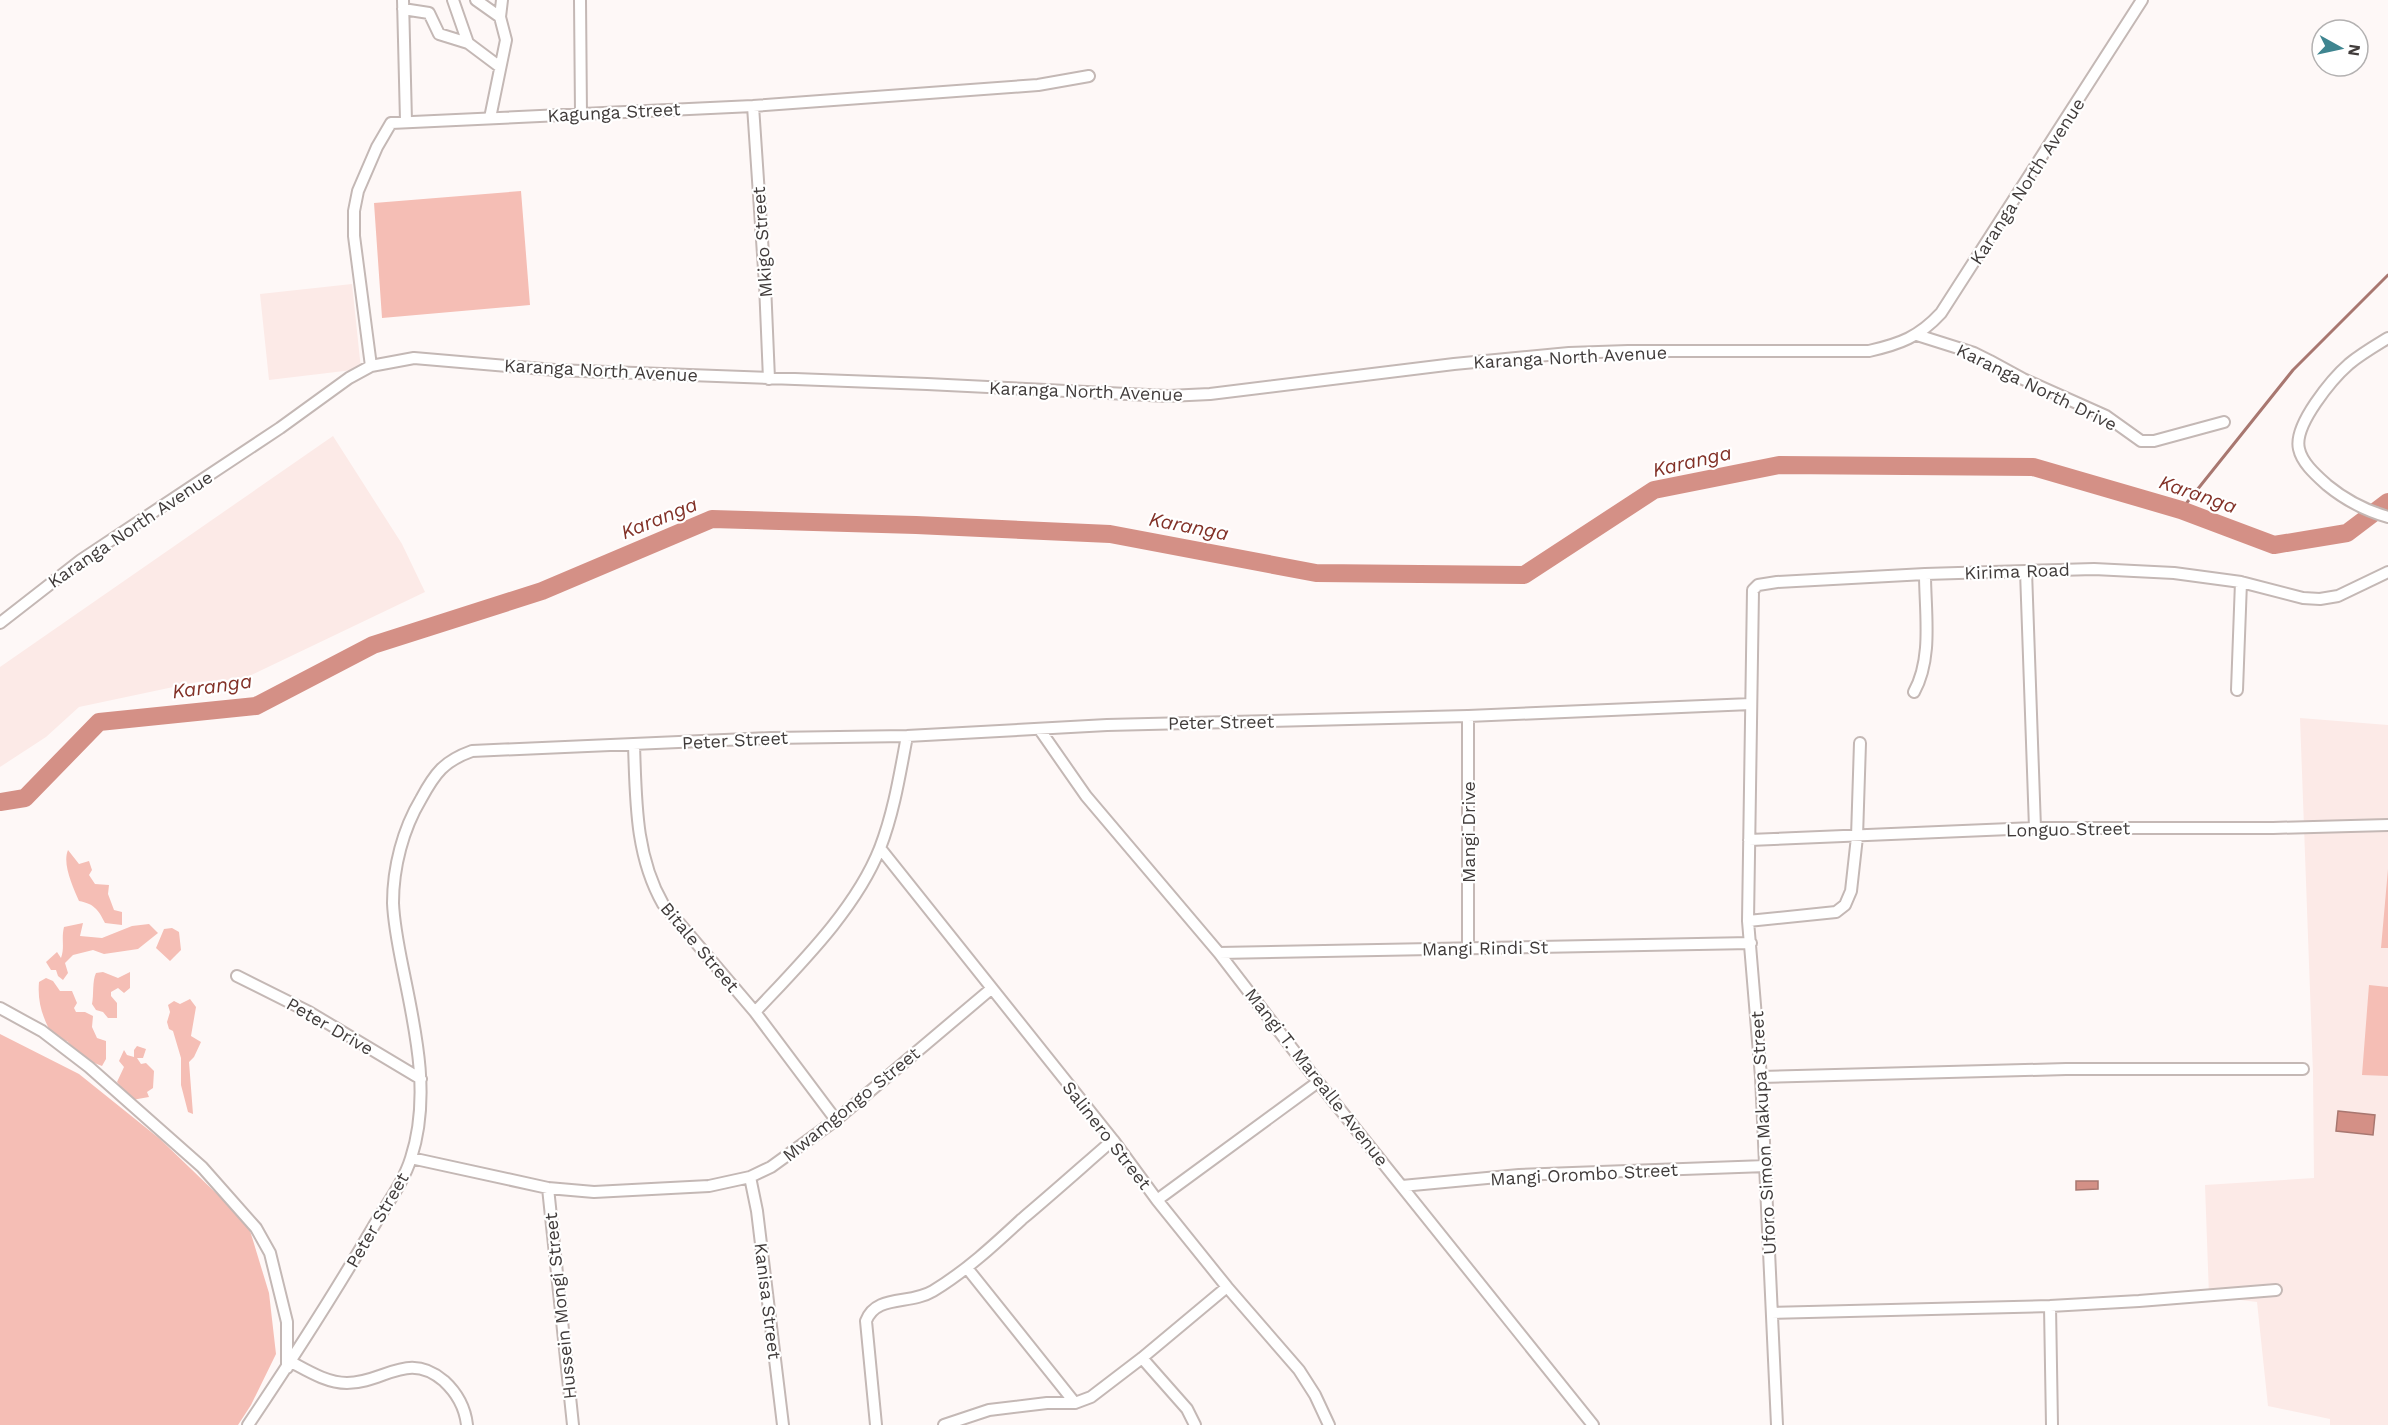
<svg xmlns="http://www.w3.org/2000/svg" width="2388" height="1425" viewBox="0 0 2388 1425" font-family="'Work Sans',sans-serif">
<style>
.built{fill:#fceae7}
.green{fill:#f5beb5}
.water{fill:#d49086;stroke:#a87770;stroke-width:1.5}
.lines{fill:none;stroke-linecap:round;stroke-linejoin:round}
.stream{stroke:#a87770;stroke-width:3}
.river{stroke:#d49086;stroke-width:18}
.street-casing{stroke:#c4b8b5;stroke-width:14}
.street{stroke:#fff;stroke-width:10}
.labels{text-anchor:middle;dominant-baseline:central;stroke-width:4.5;stroke-linejoin:round;paint-order:stroke}
.street-label{font-size:18px;fill:#413c3b;stroke:#fff}
.water-label{font-size:20px;font-style:italic;fill:#823127;stroke:#fff}
</style>
<rect width="100%" height="100%" fill="#fef8f7"/>
<path class="built" d="M352,284L361,369L269,380L260,294Z
M333,436L402,544L425,592L243,679L197,682L79,707L46,737L0,767V667Z
M2300,718L2388,725V1425H2330V1419L2268,1406L2257,1302L2209,1296L2205,1185L2314,1178L2313,1073Z"/>
<path class="green" d="M521,191L530,305L382,318L374,203Z
M68,850L79,864L89,861L92,870L89,875L95,884L109,885L108,894L114,910L122,912V925L105,923C98,909 94,904 79,901C73,887 62,864 68,850Z
M2388,869V948H2381Z
M83,923L80,936L102,938L132,926L149,924L158,933L138,949L104,954L93,950L73,955L65,963L68,973L63,980L58,976L56,970H51L46,962L57,952L61,958C65,947 61,939 64,927Z
M172,928L179,932L181,950L170,961L156,948L164,929Z
M103,972L118,978L130,972V988L124,993L118,988L111,992V996L117,1003V1018H108L103,1012L96,1010L92,1004C94,995 92,981 96,973Z
M46,978L53,981L60,991H72L77,1003L74,1008L76,1012H85L93,1016L92,1027L97,1038L106,1041V1059L102,1066L84,1059L67,1041L55,1040C44,1021 37,1004 39,982Z
M2369,985L2388,987V1076L2362,1075Z
M190,999L196,1007L191,1036L201,1042L194,1057L189,1062L193,1114L188,1112L181,1085V1058L173,1031L169,1029L167,1022L170,1012L168,1005L174,1001L180,1004Z
M0,1034L79,1074L160,1139L248,1224L269,1293L276,1354L251,1405L238,1425H0Z
M137,1046L146,1049L143,1058H137L141,1064L146,1063L154,1071L153,1088L147,1092L149,1097L132,1100L117,1082L124,1067L119,1061L124,1050L127,1055L134,1057V1050Z"/>
<path class="water" d="M2338,1111L2375,1115L2373,1135L2336,1131Z
M2076,1181H2098V1189L2076,1190Z"/>
<g class="lines">
<path class="stream" d="M2181,510L2293,370L2388,275"/>
<path class="river" d="M0,802L25,798L99,722L256,706L373,645L542,591L712,519L916,525L1110,534L1316,573L1524,575L1654,490L1779,465L2033,467L2181,510L2274,545L2347,533L2388,502"/>
<defs>
<path id="street" d="M403,0L406,121
M453,0L468,43L500,67
M476,0L500,17
M580,0L581,114
M403,9L429,13L439,34L468,43
M753,106L765,284L769,379
M490,118L506,40L500,17L502,0
M1917,335L1974,353L1990,361L2023,379L2106,416L2141,441H2154L2224,422
M2388,338C2375,346 2361,354 2349,364C2333,378 2293,425 2299,449C2302,463 2316,475 2327,485C2344,499 2367,511 2388,517
M371,366L354,236V211L358,191L377,147L391,123L753,106L1038,85L1089,76
M2026,571L2035,828
M0,623L81,560L280,428L349,378L371,366L414,358L555,370L927,384L1168,396L1210,394L1454,364L1569,353L1628,351H1869C1900,344 1919,337 1941,313L2142,0
M2237,690L2241,582
M1914,692C1933,658 1925,612 1925,574
M1468,716V948
M1040,730L1086,796L1219,953L1318,1082L1593,1425
M634,745C636,800 635,855 663,904L755,1012L836,1120
M1749,840L2035,828H2273L2388,825
M880,848L1113,1140L1157,1200L1227,1287L1299,1370L1315,1395L1329,1425
M1748,921L1836,912L1845,905L1851,891L1857,837L1860,743
M1219,953L1751,943
M237,976L309,1012L421,1079
M0,1008L42,1031L89,1067L202,1167L256,1228L270,1253L287,1322V1368
M755,1012C800,964 856,909 880,848C894,812 900,773 907,736
M1761,1077L2066,1069H2303
M411,1158L548,1188L594,1192L709,1186L750,1177L771,1167L836,1120L991,989
M750,1177L757,1211L783,1425
M1402,1186L1519,1175L1766,1166
M548,1188L573,1425
M1157,1200L1318,1082
M967,1268L1075,1403
M2050,1306L2052,1425
M1772,1313L2050,1306L2139,1301L2276,1290
M1142,1358L1187,1409L1195,1425
M291,1362C308,1371 327,1383 347,1383C384,1383 408,1350 444,1381C457,1393 465,1407 467,1425
M248,1425C291,1361 333,1296 372,1229C385,1206 403,1184 411,1158C430,1100 417,1037 405,979C400,954 394,928 393,903C393,867 403,829 421,799C435,773 444,761 472,751L771,738L907,736L1107,725L1468,716L1751,704
M876,1425L866,1321C876,1294 910,1305 933,1291C966,1271 994,1245 1022,1219C1053,1193 1083,1166 1113,1140
M944,1425L989,1410L1047,1403H1075L1091,1397L1142,1358L1227,1287
M1777,1425L1761,1077L1748,921L1753,590L1758,585L1777,582L1925,574L2094,569L2174,573L2241,582L2303,598L2320,599L2338,596L2388,572"/>
</defs>
<use href="#street" class="street-casing"/>
<use href="#street" class="street"/>
</g>
<g class="labels">
<g class="street-label">
<text transform="translate(614 112) rotate(-3)">Kagunga Street</text>
<text transform="translate(2027 181) rotate(-57)">Karanga North Avenue</text>
<text transform="translate(762 242) rotate(-94)">Mkigo Street</text>
<text transform="translate(1570 357) rotate(-3)">Karanga North Avenue</text>
<text transform="translate(601 370) rotate(3)">Karanga North Avenue</text>
<text transform="translate(2037 387) rotate(26)">Karanga North Drive</text>
<text transform="translate(1086 391) rotate(2)">Karanga North Avenue</text>
<text transform="translate(130 529) rotate(-34)">Karanga North Avenue</text>
<text transform="translate(2017 571) rotate(-2)">Kirima Road</text>
<text transform="translate(1221 722) rotate(-1)">Peter Street</text>
<text transform="translate(735 740) rotate(-3)">Peter Street</text>
<text transform="translate(2068 829) rotate(-1)">Longuo Street</text>
<text transform="translate(1468 832) rotate(-90)">Mangi Drive</text>
<text transform="translate(700 947) rotate(50)">Bitale Street</text>
<text transform="translate(1485 948) rotate(-1)">Mangi Rindi St</text>
<text transform="translate(330 1026) rotate(30)">Peter Drive</text>
<text transform="translate(1317 1077) rotate(52)">Mangi T. Marealle Avenue</text>
<text transform="translate(851 1104) rotate(-39)">Mwamgongo Street</text>
<text transform="translate(1763 1133) rotate(-93)">Uforo Simon Makupa Street</text>
<text transform="translate(1107 1135) rotate(52)">Salinero Street</text>
<text transform="translate(1584 1174) rotate(-3)">Mangi Orombo Street</text>
<text transform="translate(377 1220) rotate(-60)">Peter Street</text>
<text transform="translate(768 1301) rotate(83)">Kanisa Street</text>
<text transform="translate(560 1306) rotate(-96)">Hussein Mongi Street</text>
</g>
<g class="water-label">
<text transform="translate(1692 461) rotate(-13)">Karanga</text>
<text transform="translate(2198 494) rotate(19)">Karanga</text>
<text transform="translate(659 518) rotate(-22)">Karanga</text>
<text transform="translate(1189 526) rotate(11)">Karanga</text>
<text transform="translate(212 686) rotate(-8)">Karanga</text>
</g>
</g>
<g transform="translate(2340 48) rotate(98)"><circle r="28" fill="#ffffff" stroke="#b3b1b1" stroke-width="1.5"/>
<path d="M0-4.5L10 22L0 15L-10 22Z" fill="#3f8590"/>
<text y="-9" font-size="16" font-weight="bold" text-anchor="middle" fill="#413c3b">N</text>
</g>
</svg>
